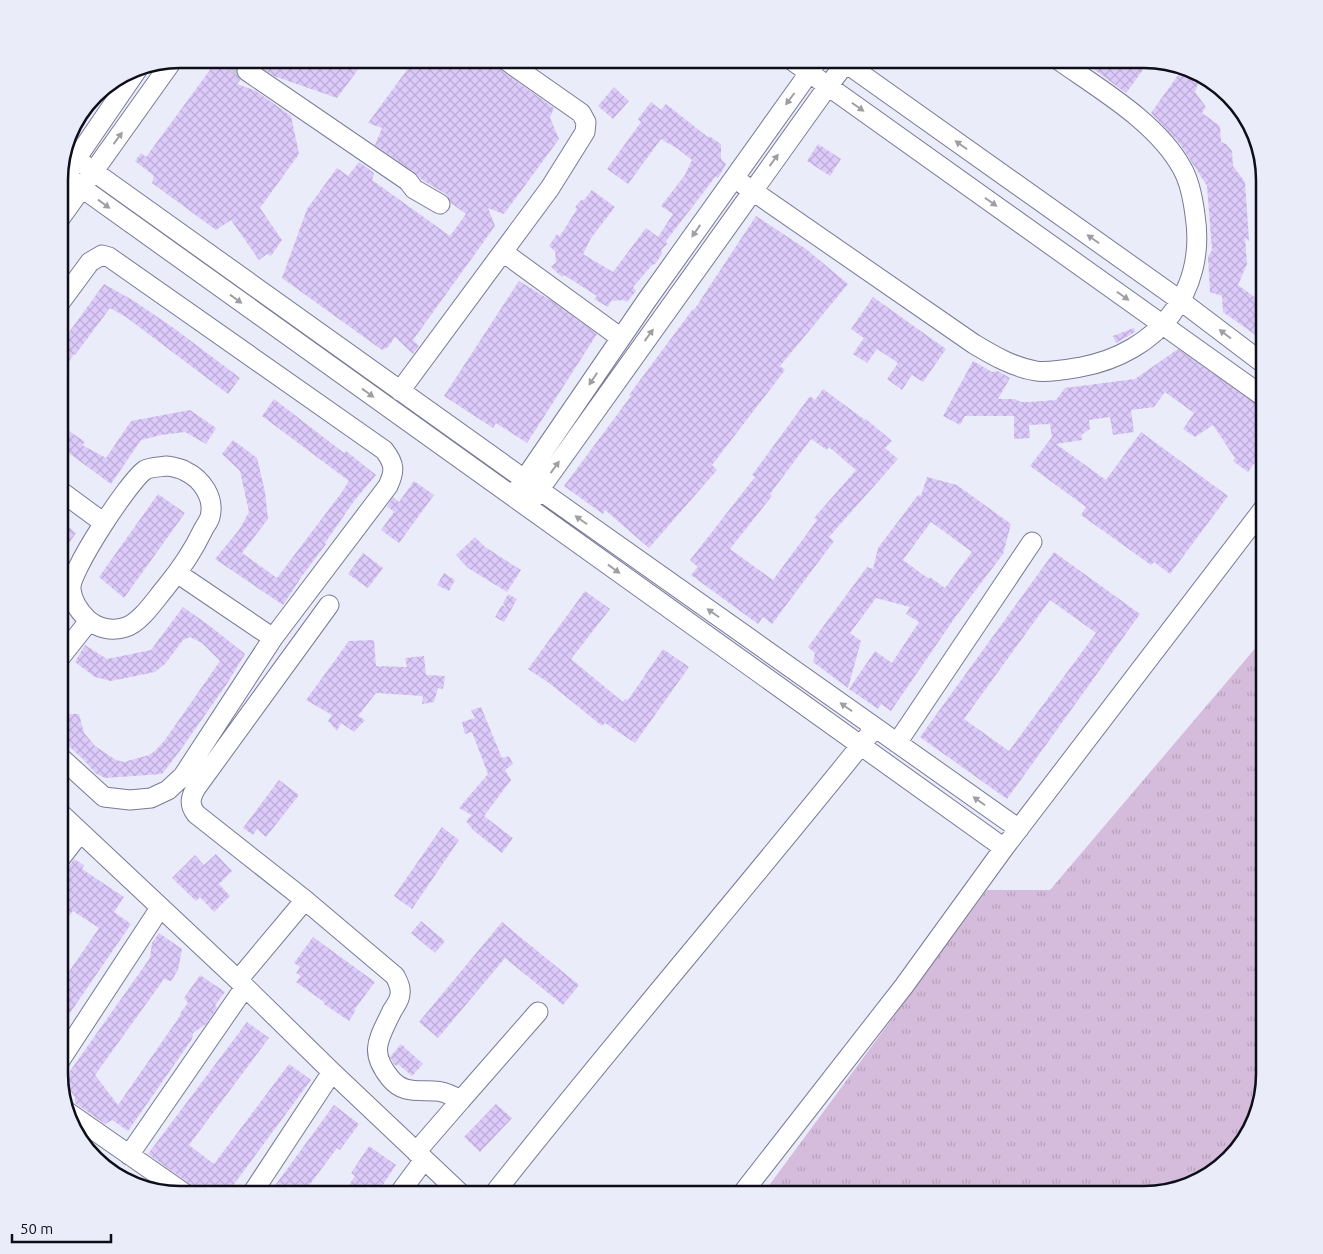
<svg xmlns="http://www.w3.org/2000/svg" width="1323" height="1254" viewBox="0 0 1323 1254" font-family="Ubuntu,sans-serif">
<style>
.grass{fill:url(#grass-tufts)}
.building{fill:url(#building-cross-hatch);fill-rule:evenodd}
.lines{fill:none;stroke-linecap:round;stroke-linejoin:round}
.minor-tunnel{stroke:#cacbd7;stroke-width:19;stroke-dasharray:19 9;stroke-linecap:butt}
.minor-casing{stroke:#787997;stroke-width:21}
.minor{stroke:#fff;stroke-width:19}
.oneway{fill:#9f9fa3}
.rim{fill:none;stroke:#0e0e19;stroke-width:2.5}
</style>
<defs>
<pattern id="grass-tufts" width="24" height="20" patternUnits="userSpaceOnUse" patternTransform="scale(1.25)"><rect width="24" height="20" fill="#d6bcdc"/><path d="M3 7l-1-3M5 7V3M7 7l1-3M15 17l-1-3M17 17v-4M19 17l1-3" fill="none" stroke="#b6a0bc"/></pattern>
<pattern id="building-cross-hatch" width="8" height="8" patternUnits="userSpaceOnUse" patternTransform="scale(1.25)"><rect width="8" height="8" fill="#dccafa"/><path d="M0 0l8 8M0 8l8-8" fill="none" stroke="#bcacd6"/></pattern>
</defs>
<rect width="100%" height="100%" fill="#ebecf9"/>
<path class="grass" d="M1264,638V1075L1255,1121L1229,1160L1190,1186L1151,1195H762L987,890H1050Z"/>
<path class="building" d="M218,59H366L337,98L274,76L248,60L242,61L237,65L236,71L237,75L240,80L237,84L256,91L291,116L299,154L260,208L282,240L271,256L267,254L259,260L231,220L216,230L152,183L154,176L135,161L141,153L146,157Z
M415,59H491L498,68L554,108L550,118L559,139L504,214L488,208L495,226L413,340L419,346L413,354L395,337L388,347L382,350L282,278L307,209L337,168L348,176L359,162L374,173L372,180L450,236L466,214L451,203L449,198L446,194L422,180L414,172L375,145L382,128L368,123Z
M1080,59H1151L1126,93Z
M1183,68L1195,71L1201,75L1195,92L1206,107L1202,113L1220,126L1221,142L1226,144L1232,151L1233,166L1245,182L1249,241L1245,238L1247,264L1238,285L1264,304V341L1223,312L1222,296L1210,292L1208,257L1212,250L1207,186L1180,144L1151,113Z
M614,87L629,101L613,119L598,106Z
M651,102L661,110L666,104L709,138V136L721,144V159L726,164L718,178L716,176L666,241L667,244L661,250L662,254L655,264L652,265L633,287L636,291L627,302L623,300L611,301L608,307L594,299L597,296L564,275L562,277L551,267L556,262L555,251L549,246L557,234L560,236L577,209L575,207L581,200H584L592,190L615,207L591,238L583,254L613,272L646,228L658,237L673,214L661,206L685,175L692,160L678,149L661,139L628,184L607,169L641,122L638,119Z
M818,144L841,159L830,176L807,161Z
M756,216L806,249L848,284L780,366L785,370L712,465L717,470L649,548L605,510L603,514L564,486L631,396L629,395L693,309L694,310Z
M519,281L555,303L597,334L527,443L496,423L493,428L444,396Z
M104,284L134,301L175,329L240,378L228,394L126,317L110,308L75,355L74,354L59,376V346Z
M873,297L946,349L923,382L912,375L902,390L887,379L898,363L877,349L867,363L853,354L864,338L851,329Z
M1134,328L1135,332L1116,343L1113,336Z
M1178,349L1264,409V450L1248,472L1233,461L1235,458L1213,425L1195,437L1183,429L1194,413L1165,392L1154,407L1131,410L1134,432L1113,435L1110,417L1089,420L1090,429L1081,435L1082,440L1056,444L1106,480L1141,432L1228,496L1170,574L1154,562L1151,565L1081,515L1086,507L1030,466L1052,437L1050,424L1029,425L1030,438L1014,439V416H965L960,425L943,416L973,361L992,372L998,371L1010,378L998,399H1015L1021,402H1029L1056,400L1065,388L1135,379Z
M823,389L865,420L866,419L892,441L885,448L898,459L829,537L834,541L772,624L763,617L758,624L691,575L698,567L690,560L755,477L752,475L810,396L815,400ZM811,439L827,450L829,447L856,470L814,518L817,520L773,580L730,549L772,496L770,494Z
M274,399L344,453L346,451L376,475L354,501L325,543L326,544L302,576L283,605L215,559L239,530L249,512L240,471L222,454L233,440L257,458L265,492L268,519L242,553L277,578L342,492L349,481L262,416Z
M190,410L216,428L206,444L185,432L161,435L141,440L111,484L59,446V424L85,442L82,445L106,458L131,421Z
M927,477L957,485L1011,524L1003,554L956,616L891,711L881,704L878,709L849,689L875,651L892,663L919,622L906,614L910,607L876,598L850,633L861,641L848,688L813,662L815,653L808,647L867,567L873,569L878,548L918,495L921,496ZM931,522L972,552L945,588L930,577L929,579L903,560Z
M414,481L434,495L399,543L381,530L394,512L387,506L393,497L399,502Z
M158,494L185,513L124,598L99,577Z
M59,519L76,533L59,557Z
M475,537L485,547L521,570L507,592L468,568L456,555Z
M1054,552L1140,614L1007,799L920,737ZM1050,600L1096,633L1009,751L964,719Z
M363,553L383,568L368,588L348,574Z
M444,573L455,580L449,591L437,585Z
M585,591L610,609L571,659L623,702L625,699L628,700L663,649L689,667L635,743L605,723L602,726L549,683L528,669Z
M508,594L517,599L504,622L495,617L502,605L506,607L503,603Z
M183,607L210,626L245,654L226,685L179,752L162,774L105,778L95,773L84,760L60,738L59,714H79L84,733L95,746L116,760L124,762L149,755L155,751L165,740L220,661L202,643L190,637L183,640L165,664L155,672L111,681L95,677L75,662L85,645L107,659L151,650Z
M374,640L376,666L407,667L405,658L424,656L426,675L445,676L443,689L438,688L434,702L422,704L423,696L376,693L358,716L365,720L354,732L341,723L337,731L328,721L332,715L306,700L349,641Z
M481,707L502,758L509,756L513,764L505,770L511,780L484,816L513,838L502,853L473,830L466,821L472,815L459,808L488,774L472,732L465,734L462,722L475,718L471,710Z
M279,780L299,795L266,837L257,829L253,835L243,828Z
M442,827L459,840L412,909L394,896Z
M216,854L232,871L219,884L230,896L214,912L200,897L196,901L172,878L195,855L204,865Z
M74,859L84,865L82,869L124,897L114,912L131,924L59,1029V986L99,928L73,911L59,929V880Z
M421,921L445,941L435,953L411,933Z
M502,922L579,985L563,1005L505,958L438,1038L419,1022Z
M159,933L182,949L178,970L171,981L164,979L95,1075L118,1105L180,1016L181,1012L188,1003L184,998L200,975L225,992L215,1005L217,1008L206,1024L193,1033L192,1039L128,1131L112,1120L105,1124L75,1103V1097L63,1081L150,958L152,943Z
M313,937L375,982L354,1010H356L349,1021L324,1004V1002L296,982L301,976L296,973L300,967L294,963Z
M247,1022L269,1038L189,1145L214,1164L289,1064L311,1080L226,1195H203L193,1186L148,1154Z
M401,1044L423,1064L412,1076L398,1064L397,1066L394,1064L390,1057Z
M496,1104L512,1118L480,1152L464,1137Z
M334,1105L359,1124L340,1150L337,1148L302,1195H268Z
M369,1146L396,1165L376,1195H342L355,1176L351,1173Z"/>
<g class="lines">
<path class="minor-tunnel" d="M229,59L247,71"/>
<defs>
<path id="minor" d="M790,59L1264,397
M840,59L1181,301L1264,364
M247,71L408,181L414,189L440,204
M63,157L76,159L93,171L524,479L1019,829
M60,166L65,174L82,188L1004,848
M69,169L139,67
M734,178L974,344C994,356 1013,367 1036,371C1048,373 1069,369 1081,367C1157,353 1207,292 1195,215C1193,199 1190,182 1182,168C1157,122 1099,89 1057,59
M59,220L173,60
M503,252L621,338
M400,391L550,188L585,132L586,122L581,113L504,59
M167,466C173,467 180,468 185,471C202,479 215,498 210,517C209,521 205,526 203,530C193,551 180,570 166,587C155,600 141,622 126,627C112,632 97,628 87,619C79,611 72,600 71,589C69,572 129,481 145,470C150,467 160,467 167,466Z
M59,490L104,523
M517,490L647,300L819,59
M532,500L828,86L849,59
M177,573L273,638
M329,605L196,788C190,798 189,805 196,814L305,900L395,976C398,982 401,987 400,994C400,1000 395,1006 392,1011C379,1039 368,1051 390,1078C403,1094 417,1090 435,1091C445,1091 452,1096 461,1100L416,1152
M59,659L89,621
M897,743L1032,542
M59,756L104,797L130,800L151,798L168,790L183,776L273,638L388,486C395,471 395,464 384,450L109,257L102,255L90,262L59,304
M59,812L238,980L332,1072L462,1195
M59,860L80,833
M238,980L305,900
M59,1062L160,908
M461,1100L538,1012
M65,1110L187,1195
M129,1155L245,987
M251,1195L332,1072
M398,1195L424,1160
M493,1195C615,1040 745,890 869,735
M741,1195L904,986L1004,848L1264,508"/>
</defs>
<use href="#minor" class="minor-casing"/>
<use href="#minor" class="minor"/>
</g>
<defs><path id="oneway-solid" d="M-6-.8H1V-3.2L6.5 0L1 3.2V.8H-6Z" transform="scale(1.25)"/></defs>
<g class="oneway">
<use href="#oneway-solid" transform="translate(790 99) rotate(127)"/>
<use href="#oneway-solid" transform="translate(858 107) rotate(35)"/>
<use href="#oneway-solid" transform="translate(118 138) rotate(-54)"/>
<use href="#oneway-solid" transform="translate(961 145) rotate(-145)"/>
<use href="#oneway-solid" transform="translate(774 160) rotate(-54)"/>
<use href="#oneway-solid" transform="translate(991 202) rotate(35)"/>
<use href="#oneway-solid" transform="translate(104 204) rotate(36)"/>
<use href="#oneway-solid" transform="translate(696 231) rotate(125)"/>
<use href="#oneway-solid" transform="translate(1093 239) rotate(-145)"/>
<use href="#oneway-solid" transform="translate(1123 296) rotate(35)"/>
<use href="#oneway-solid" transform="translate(236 299) rotate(36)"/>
<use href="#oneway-solid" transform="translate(1225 334) rotate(-143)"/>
<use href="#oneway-solid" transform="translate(649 335) rotate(-54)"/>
<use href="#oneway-solid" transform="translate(593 379) rotate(124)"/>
<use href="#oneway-solid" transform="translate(368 393) rotate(36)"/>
<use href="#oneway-solid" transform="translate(555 467) rotate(-54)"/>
<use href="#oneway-solid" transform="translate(581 520) rotate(-145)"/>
<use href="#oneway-solid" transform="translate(614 569) rotate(36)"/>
<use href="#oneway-solid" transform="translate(713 613) rotate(-145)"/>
<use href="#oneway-solid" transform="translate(846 707) rotate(-145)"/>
<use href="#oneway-solid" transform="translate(979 801) rotate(-145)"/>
</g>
<path d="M0 0H1323V1254H0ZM180 68H1144A112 112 0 0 1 1256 180V1074A112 112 0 0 1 1144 1186H180A112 112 0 0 1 68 1074V180A112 112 0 0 1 180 68Z" fill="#ebecf9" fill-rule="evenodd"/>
<path class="rim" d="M180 68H1144A112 112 0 0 1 1256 180V1074A112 112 0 0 1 1144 1186H180A112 112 0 0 1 68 1074V180A112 112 0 0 1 180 68Z"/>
<path d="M12 1234v8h99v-8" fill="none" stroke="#0e0e19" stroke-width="2.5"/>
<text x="20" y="1234" font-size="15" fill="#0e0e19" stroke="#ebecf9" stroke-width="4" paint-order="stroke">50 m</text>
</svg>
